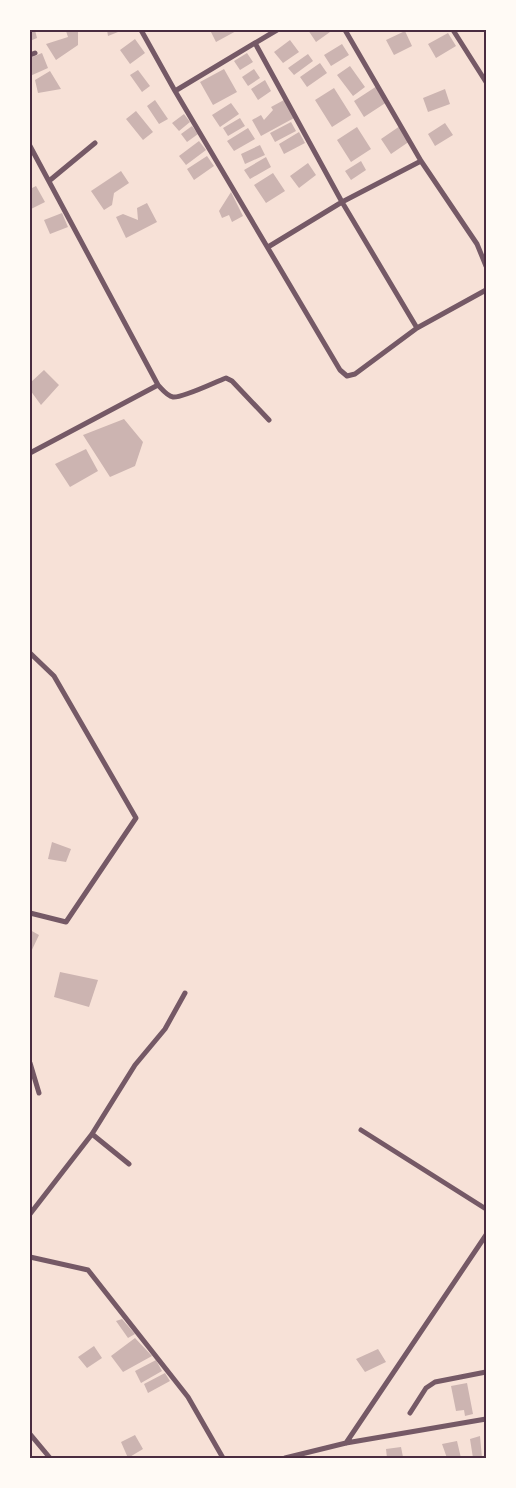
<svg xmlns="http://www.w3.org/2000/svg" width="516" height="1488" viewBox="0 0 516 1488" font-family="'IBM Plex Sans',sans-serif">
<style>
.building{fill:#ccb4b1}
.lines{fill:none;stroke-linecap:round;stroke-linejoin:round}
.minor{stroke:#755966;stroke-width:5}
.neatline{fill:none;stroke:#4a2c40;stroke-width:2}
</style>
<rect width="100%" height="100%" fill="#f7e1d7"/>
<path class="building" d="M30,30H35L37,38L30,41Z
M69,30H78V45L56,60L46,44L68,37L66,31Z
M107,30H123L108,36Z
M210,30H238L216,42Z
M308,30H329L330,32L316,42Z
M405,31L412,46L394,55L386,40Z
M448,33L456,46L436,58L428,44Z
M135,39L145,53L130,64L120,50Z
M290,40L299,52L283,63L274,52Z
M342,44L349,55L331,66L324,55Z
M42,53L48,68L30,76V58Z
M247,53L253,62L240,70L234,61Z
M308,54L313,61L294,75L288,68Z
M320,63L327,73L307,87L300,77Z
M350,66L365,87L353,96L337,75Z
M224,69L237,92L213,105L200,82Z
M254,69L260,78L248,86L242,77Z
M138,70L150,86L142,92L130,75Z
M50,71L61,89L38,93L35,80Z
M265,80L271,91L258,100L251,89Z
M377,86L387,102L364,117L354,101Z
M334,88L351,115L332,127L315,100Z
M445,89L450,104L428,112L423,98Z
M155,100L168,119L159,124L147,106Z
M284,100L294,118L261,136L252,120L261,115L264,120L273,110L271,107Z
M231,103L239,114L220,127L212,115Z
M136,111L153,132L143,140L126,119Z
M184,114L190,122L179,131L172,123Z
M240,118L245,126L228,136L223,128Z
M291,122L296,131L275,142L270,133Z
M445,123L453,135L435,146L428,134Z
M192,126L198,134L187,142L181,134Z
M400,126L410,141L391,154L381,139Z
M357,127L371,149L351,162L337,140Z
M248,128L255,139L234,151L227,141Z
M299,132L305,143L284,154L279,144Z
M199,141L206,150L186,165L179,156Z
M260,145L265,155L245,164L241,154Z
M207,156L214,166L194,180L187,169Z
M266,157L271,167L250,179L244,170Z
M361,161L366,170L351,180L345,171Z
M308,163L316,175L299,188L290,176Z
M121,171L129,183L114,193L112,205L104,210L91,191Z
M273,173L285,191L266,203L254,185Z
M36,186L45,202L31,209L30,208V189Z
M231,192L243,216L232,222L229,215L222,218L219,211Z
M147,203L157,222L126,238L116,217L123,214L138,220L137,208Z
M62,213L68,227L50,234L44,220Z
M44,370L59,385L41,405L30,390V383Z
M124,419L143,442L135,466L110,477L83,435Z
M86,449L98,471L70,487L55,464Z
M52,842L71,849L66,862L48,859Z
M30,930L39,935L30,954Z
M60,972L98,980L89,1007L54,997Z
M122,1319L135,1334L128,1338L116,1321Z
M135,1338L152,1356L123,1372L111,1356Z
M94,1346L102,1358L87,1368L78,1357Z
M378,1349L386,1362L365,1372L356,1359Z
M156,1360L162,1371L141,1383L135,1371Z
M165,1373L170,1381L148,1393L144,1384Z
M467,1383L473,1414L465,1416L464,1410L456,1411L451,1386Z
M135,1435L143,1449L128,1458L121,1442Z
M480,1436L482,1458H473L470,1439Z
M457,1441L461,1458H447L442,1444Z
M401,1447L403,1457L387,1458L386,1449Z"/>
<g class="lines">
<path class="minor" d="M141,30L175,91L340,370L347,376L355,374L417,328L486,290
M345,30L421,161L477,244L486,266
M453,30L486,82
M255,43L277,30
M30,55L35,53
M175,91L255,43L342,202L417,328
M30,146L158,385L30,453
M49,181L95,143
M268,247L342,202L421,161
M158,385C162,389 167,396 173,397C183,398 215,382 226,378L232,381L269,420
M30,653L54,676L136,818L66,922L30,913
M30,1063L39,1093
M361,1130L486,1209
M92,1134L129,1164
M30,1214L92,1134L135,1065L165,1029L185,993
M30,1257L88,1270L188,1397L223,1458
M410,1413L426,1388L435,1382L486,1372
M30,1434L50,1458
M346,1443L486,1235
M285,1458L346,1443L486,1419"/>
</g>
<rect width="516" height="1488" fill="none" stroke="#fffaf5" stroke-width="62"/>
<rect x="31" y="31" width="454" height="1426" class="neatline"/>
</svg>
